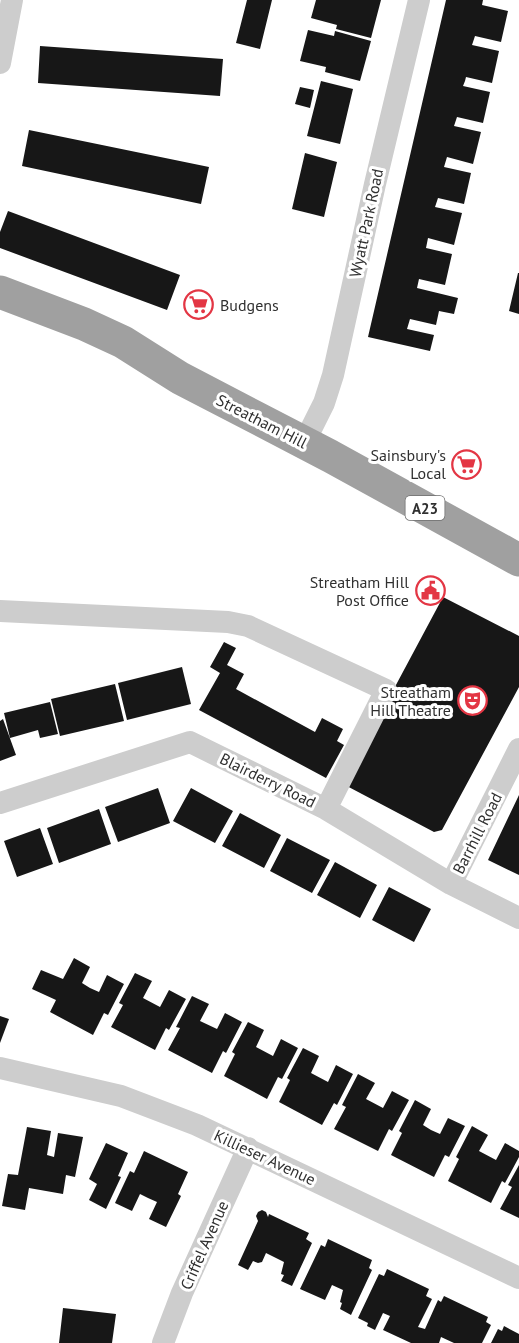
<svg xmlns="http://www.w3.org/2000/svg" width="519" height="1343" viewBox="0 0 519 1343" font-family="'PT Sans',sans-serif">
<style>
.building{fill:#171717}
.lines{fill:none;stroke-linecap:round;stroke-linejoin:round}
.minor{stroke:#cdcdcd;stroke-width:22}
.trunk{stroke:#a0a0a0;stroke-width:33}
.labels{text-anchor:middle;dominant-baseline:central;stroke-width:6;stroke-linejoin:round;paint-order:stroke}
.shield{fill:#fff;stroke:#6e6e6e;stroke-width:1.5}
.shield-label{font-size:15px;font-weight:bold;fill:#303030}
.street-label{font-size:16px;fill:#303030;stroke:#fff}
.poi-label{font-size:16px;fill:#303030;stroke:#fff;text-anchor:end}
</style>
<rect width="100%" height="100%" fill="#fff"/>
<path class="building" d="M247,0H272L260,49L236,43Z
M316,0H381L371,38L336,29L337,25L311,18Z
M446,0H483L482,5L508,11L501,42L475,36L472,45L499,51L492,83L466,77L465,81L463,86L490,92L483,123L457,117L454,126L481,132L473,164L447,157L444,167L471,173L464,204L438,198L435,207L462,213L454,245L428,238L426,248L452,254L445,285L419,279L417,288L458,298L454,314L439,311L436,325L410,319L407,329L434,335L430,351L368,337Z
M308,30L334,36L335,31L371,41L360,81L325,72L326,67L300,61Z
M40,46L223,59L220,96L38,83Z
M321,81L353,89L340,144L307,136Z
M300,87L314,90L310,108L295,104Z
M29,130L209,167L201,204L22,166Z
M305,153L337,162L324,217L292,209Z
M8,211L180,275L167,310L0,248V232Z
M518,273H519V314L509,311Z
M443,597L519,636V687L442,830L434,832L343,784Z
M224,642L236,648L227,665L244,674L236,689L315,732L322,718L343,729L337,741L344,745L326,778L199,710L220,673L210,667Z
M182,667L191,704L127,720L118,683Z
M115,684L124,721L60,736L51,699Z
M50,702L58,734L40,738L38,730L10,738L4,713Z
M3,719L16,755L0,761V721Z
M158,788L170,823L118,842L105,807Z
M191,788L233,811L215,843L173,821Z
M519,795V875L488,860Z
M99,809L111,844L59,863L47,828Z
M240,813L281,835L264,868L222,846Z
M40,828L53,864L17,877L4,841Z
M287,838L330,860L312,893L270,871Z
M335,862L377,885L360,918L317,895Z
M389,887L431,909L414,942L372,920Z
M74,958L90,967L82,983L90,988L99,992L107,975L124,984L108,1015L104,1013L93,1035L50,1012L56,1000L32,989L41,970L63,979Z
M135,973L152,981L143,998L160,1007L169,990L186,999L169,1030L166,1028L155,1050L111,1027L123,1005L119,1003Z
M192,996L209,1004L200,1021L217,1029L225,1013L242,1022L226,1053L223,1051L212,1073L168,1050L180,1028L176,1027Z
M0,1016L9,1019L0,1043Z
M248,1022L264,1030L256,1047L273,1056L281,1039L298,1048L282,1079L278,1077L267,1099L224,1076L235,1054L232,1052Z
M303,1048L319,1056L311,1073L328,1082L336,1065L353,1074L337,1105L334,1103L322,1125L279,1102L290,1080L287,1078Z
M358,1074L375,1083L366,1099L383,1108L392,1091L409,1100L392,1131L389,1129L378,1151L334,1129L346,1107L342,1105Z
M415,1100L431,1109L423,1125L431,1130L440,1134L448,1118L465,1126L449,1157L445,1155L434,1177L391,1155L402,1133L399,1131Z
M472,1126L488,1135L479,1151L496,1160L505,1143L519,1151V1157L505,1183L502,1181L491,1203L448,1181L459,1159L456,1157Z
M27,1127L51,1131L47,1155L54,1157L58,1133L83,1137L75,1177L66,1175L63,1194L29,1188L25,1210L2,1206L8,1174L18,1175Z
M106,1143L128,1153L118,1176L121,1177L106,1209L89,1200L97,1184L89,1179Z
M144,1151L188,1172L178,1194L181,1196L166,1227L149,1219L157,1202L148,1198L140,1194L132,1211L115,1203L130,1171L134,1173Z
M519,1165V1218L500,1209L512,1187L508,1185Z
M262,1210L266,1212L268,1217L269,1214L309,1233L306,1239L312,1243L292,1286L281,1281L284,1275L281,1274L284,1262L266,1253L262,1262L258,1263L253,1261L248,1270L238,1265L258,1221L256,1216L258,1212Z
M328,1239L372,1260L369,1268L372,1270L351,1315L340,1309L342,1303L340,1302L343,1290L332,1285L325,1300L300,1289L321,1245L325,1247Z
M387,1269L429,1289L426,1296L432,1299L418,1327L425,1329L438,1300L441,1302L444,1296L488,1317L486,1322L491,1325L482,1343H454L441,1337L439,1343H411L383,1330L390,1316L383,1313L375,1330L367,1326L368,1323L358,1318L379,1274L384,1276Z
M63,1308L116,1314L112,1343H59Z
M504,1326L519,1334V1343H491L498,1329L502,1331Z"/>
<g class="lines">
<path class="minor" d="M0,63L12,0
M304,443L324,403L333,375L375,184L419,0
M0,611L228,622L248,626L386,690L326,809
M0,803L190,742L326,809L451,884L519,918
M451,884L519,749
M0,1068L121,1096L197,1125L519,1278
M163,1343L182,1293L248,1148"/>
<path class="trunk" d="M0,292L84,324L123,342L180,378L330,456L519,560"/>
</g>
<defs>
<symbol id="supermarket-ring" viewBox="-11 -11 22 22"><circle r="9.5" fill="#fff" stroke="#e33644" stroke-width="1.5"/><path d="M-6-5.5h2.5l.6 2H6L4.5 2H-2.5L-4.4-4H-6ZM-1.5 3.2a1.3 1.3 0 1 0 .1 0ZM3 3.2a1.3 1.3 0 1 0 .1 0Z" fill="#e33644"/></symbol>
<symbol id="civic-ring" viewBox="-11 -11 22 22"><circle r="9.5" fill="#fff" stroke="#e33644" stroke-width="1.5"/><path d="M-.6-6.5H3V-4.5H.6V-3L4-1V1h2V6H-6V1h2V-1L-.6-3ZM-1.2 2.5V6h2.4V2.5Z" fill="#e33644"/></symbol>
<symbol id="theatre-ring" viewBox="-11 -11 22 22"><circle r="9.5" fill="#fff" stroke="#e33644" stroke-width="1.5"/><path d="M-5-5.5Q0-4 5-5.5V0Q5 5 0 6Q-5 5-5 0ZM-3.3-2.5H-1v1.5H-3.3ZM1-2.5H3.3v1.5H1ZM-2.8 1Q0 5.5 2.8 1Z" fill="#e33644"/></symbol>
</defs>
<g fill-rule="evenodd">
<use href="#supermarket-ring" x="182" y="288" width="33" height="33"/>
<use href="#supermarket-ring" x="450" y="448" width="33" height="33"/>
<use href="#civic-ring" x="414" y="574" width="33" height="33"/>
<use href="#theatre-ring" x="456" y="684" width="33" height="33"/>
</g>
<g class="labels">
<rect class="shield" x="405.5" y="496" width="39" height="24" rx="4.5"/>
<g class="shield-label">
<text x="425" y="508">A23</text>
</g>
<g class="street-label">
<text transform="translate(366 223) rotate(-78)">Wyatt Park Road</text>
<text transform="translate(262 421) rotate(27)">Streatham Hill</text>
<text transform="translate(268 780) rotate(26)">Blairderry Road</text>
<text transform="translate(477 833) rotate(-63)">Barrhill Road</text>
<text transform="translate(265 1157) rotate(25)">Killieser Avenue</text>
<text transform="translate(204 1245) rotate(-66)">Criffel Avenue</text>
</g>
<g class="poi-label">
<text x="220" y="305" text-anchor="start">Budgens</text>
<text x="446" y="455">Sainsbury's<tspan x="446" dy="18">Local</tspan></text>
<text x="409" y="582">Streatham Hill<tspan x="409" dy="18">Post Office</tspan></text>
<text x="451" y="692">Streatham<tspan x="451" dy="18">Hill Theatre</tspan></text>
</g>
</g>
</svg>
